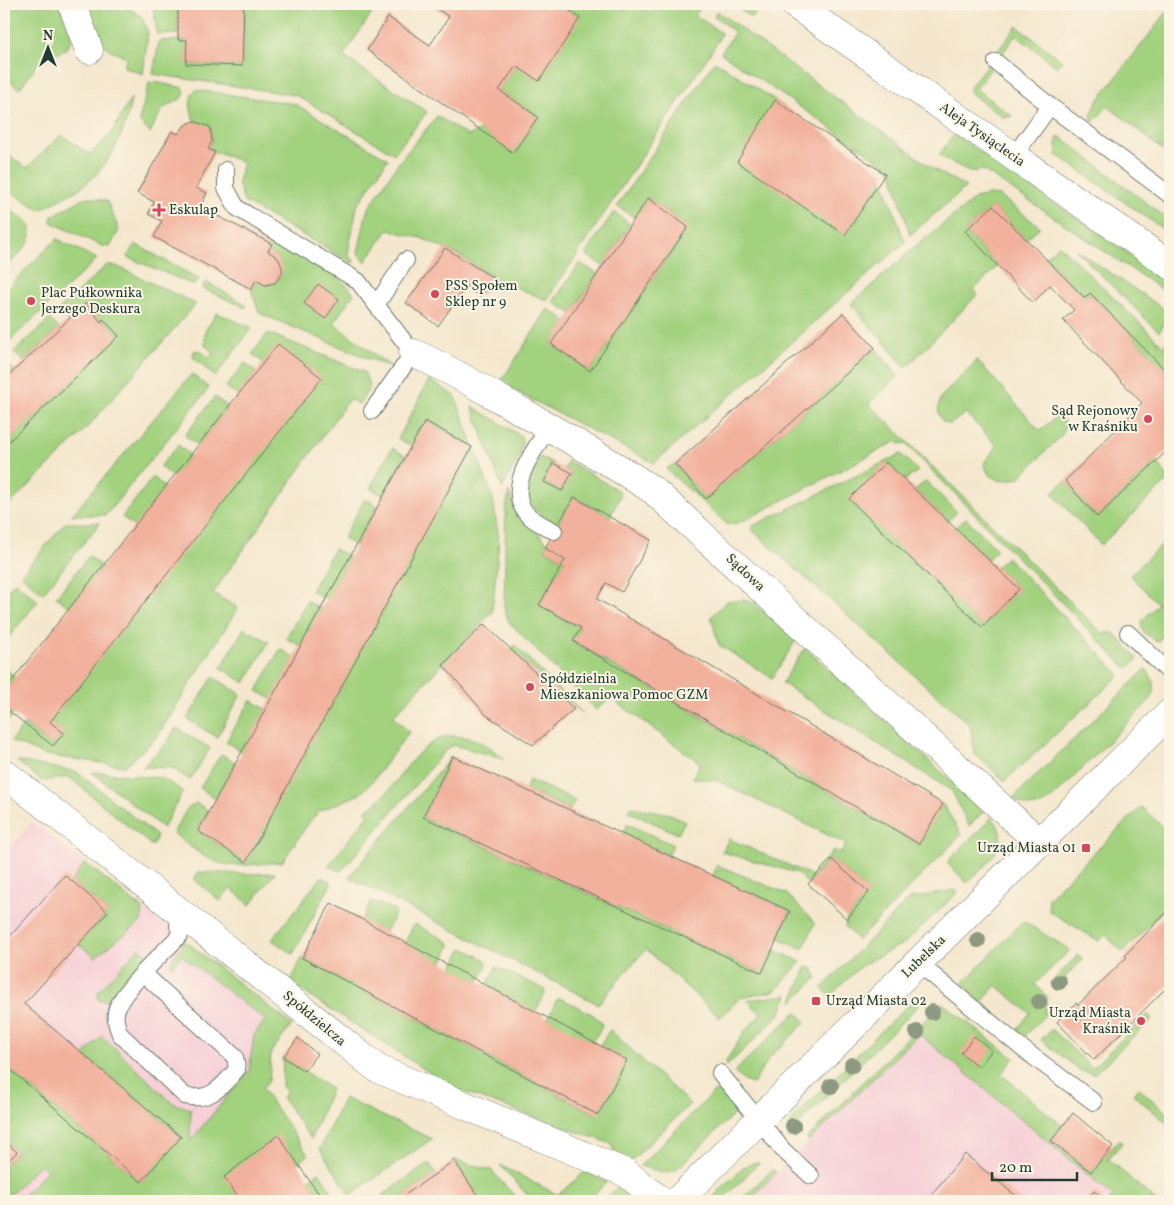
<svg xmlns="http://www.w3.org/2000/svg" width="1174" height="1205" viewBox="0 0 1174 1205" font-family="Vollkorn,serif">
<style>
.built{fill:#f6cfd7}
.green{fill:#a3d27f;stroke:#61885a}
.building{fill:#f2b19c}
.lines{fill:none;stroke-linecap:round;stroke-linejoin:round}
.service-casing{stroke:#6a786a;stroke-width:18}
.minor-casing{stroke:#6a786a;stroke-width:29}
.tertiary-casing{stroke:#6a786a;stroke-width:29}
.service{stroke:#fff;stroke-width:16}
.minor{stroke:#fff;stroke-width:28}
.tertiary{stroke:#fff;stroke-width:28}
.tree{fill:#8d9a81}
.poi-dot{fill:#d1495b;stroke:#fcf5e5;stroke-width:2}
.labels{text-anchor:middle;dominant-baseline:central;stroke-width:4;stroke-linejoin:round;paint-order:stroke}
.street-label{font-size:14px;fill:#1f3d34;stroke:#fcf5e5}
.poi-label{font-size:14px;fill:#1f3d34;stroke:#fcf5e5;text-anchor:start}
</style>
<rect width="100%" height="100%" fill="#fcf5e5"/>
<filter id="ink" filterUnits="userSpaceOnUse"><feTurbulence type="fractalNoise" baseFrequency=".02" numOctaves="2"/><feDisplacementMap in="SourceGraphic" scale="10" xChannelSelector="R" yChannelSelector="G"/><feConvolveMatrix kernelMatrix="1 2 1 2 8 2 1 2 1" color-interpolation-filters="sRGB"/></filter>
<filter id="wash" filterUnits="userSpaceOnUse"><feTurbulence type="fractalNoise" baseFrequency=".0096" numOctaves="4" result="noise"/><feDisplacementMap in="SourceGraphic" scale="20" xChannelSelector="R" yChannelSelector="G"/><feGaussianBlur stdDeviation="1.12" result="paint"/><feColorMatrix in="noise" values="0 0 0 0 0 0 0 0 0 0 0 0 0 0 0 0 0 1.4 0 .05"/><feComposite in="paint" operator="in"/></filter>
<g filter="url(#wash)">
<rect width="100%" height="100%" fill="#f4e7cd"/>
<path class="built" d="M32,822L290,1022L190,1142L148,1201H4V855Z
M919,1033L1113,1196L1109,1201H748Z"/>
<path class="green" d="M4,4H59L72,38L66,49L38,64L19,89L4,75Z
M82,4H123L142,17L148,33L143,74L124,67L127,57C94,46 95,33 82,4Z
M153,4H178V34H157Z
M231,4H378L343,56L427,112L394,154L296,95L153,74L159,41L187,40V64L242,66L244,6Z
M560,4H703L695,15L721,33L718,41L547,300L495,279L459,255L421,238L388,230L365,262L358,253L367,211L399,162L437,116L468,136L481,130L513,152L538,117L499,90L516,66L580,18Z
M732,4H763L752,18Z
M1170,8V156L1108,106L1093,122L1091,116L1097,102Z
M717,11L932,168L966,187L910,235L891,169L721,53L735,32L714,16Z
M1017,26L1062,61L1057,67L1016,35L976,89L1012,116L1004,118L969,92L972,84Z
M715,61L775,100L882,178L905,242L654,463L500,383L548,309L567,321L551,344L590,371L688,227L648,198L635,218L617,206Z
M155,82L183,88L185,93L182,98L162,109L150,133L139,121L149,83Z
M196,90L295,104L388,159L357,206L348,254L354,260L353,263L244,202L238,182L243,162L208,149L212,141L210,128L194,121C191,110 187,98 196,90Z
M131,98C127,130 110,166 84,185C71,195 54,202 40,210L4,187V152L27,168L61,135L90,154L111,134Z
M957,136L1170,282V295L983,170L969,172L939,155L952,137Z
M1059,136L1170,221V234L1057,155L1056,143Z
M988,195L1000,196L1040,227L1026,239L993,206L965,231L998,266L974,290L978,294L906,368L851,304L917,245L976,198Z
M86,197L107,201L119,230L110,247L102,246L51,222L52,216Z
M4,207C11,212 22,216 28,223C41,239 14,258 4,269Z
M614,212L630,224L603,266L585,254Z
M57,239L97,259L4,346V291Z
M274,242C301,256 336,269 354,294L333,323L394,369L259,313L251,289L256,280L269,285L279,279L282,273L278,258L268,251Z
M135,244L199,279L194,285L127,257Z
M1059,245L1163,346L1170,337V375L1090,293L1085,298L1045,257Z
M1076,250L1170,313L1159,332Z
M580,263L598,274L571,313L553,302Z
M107,265L116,266L196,304L83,432L4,510V446L119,336L103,319L101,322L86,304L68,320L59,310Z
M206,282L245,304L246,308L202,288Z
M217,313L252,328L215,377L193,357L194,351L199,350L208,357L213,352L205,345V331Z
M50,319L59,329L23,361L14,352Z
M268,333L364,372L370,387L359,404L349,399L213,593L238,608L156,738L125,766L44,755L11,741L24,724L53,746L63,733L50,722L264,363L252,354Z
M875,348L898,376L869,404L1102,633H1114L1138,659L1127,669L905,443L900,444L897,441L743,521L728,525L666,469L675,464L706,499Z
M977,360L1040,431L1059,414L1066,425L1062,435L1019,478L1001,481L989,475L984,463L997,446L966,413L950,424C936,421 937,408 941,397Z
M4,361L14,370L4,380Z
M245,363L256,372L238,396L226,387Z
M192,374L209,388L106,515H72Z
M429,380L455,396L493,499L499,541L492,612L393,716L409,732L371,783L360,794L320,811L310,821L282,862C262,863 239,868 219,863C203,858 186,843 173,833L187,809L196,803L209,811L198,831L245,861L471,447L426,421L412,446L398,439Z
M215,397L228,407L198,446L185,435Z
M472,406L521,436C525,454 510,473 502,488Z
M178,445L190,455L174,477L160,467Z
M392,448L406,456L383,495L370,488Z
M901,454L918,471L905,480L886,462L850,499L982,627L1019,589L996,567L1007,557L1120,675L1005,781L975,754L970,725L752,530L751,527Z
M540,457L553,463L544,482L562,491L572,473L564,469L568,461L619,491L620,496L610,517L574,497L558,526C520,503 520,494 540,457Z
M1156,461L1170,478L1101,545L1052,493L1065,481L1097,517Z
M153,477L165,488L135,527L122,517Z
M926,481L957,512L948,521L915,490Z
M509,492L517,515L548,543L545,549L565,560L539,605L581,628L573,642L918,844L943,804L961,835L858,940L845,926L847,919L869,892L831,859L808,884L797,873L722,852L729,839L813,876L833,850L841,853L846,844L718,781L693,778L700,763L611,698L596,710L509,622L504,607L506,509Z
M365,499L377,506L356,546L343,538Z
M966,518L997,550L988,559L954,528Z
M65,523H100L43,593L21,575Z
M1170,537V629L1157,642L1143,632L1141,622L1158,604L1130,575Z
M334,549L350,557L327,599L311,591Z
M89,556L102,567L71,608L56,597Z
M15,582L38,601L4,643V595Z
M743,600L753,603L796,640L772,678L719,645L711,617L727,601Z
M307,601L322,609L301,646L286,638Z
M244,628L269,642L245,683L221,668Z
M515,645L582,713L511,649Z
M805,648L984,811L969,826L952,791L782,683Z
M280,649L295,658L272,699L257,691Z
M4,667L15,677L8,686L4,682Z
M1146,669C1154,679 1158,690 1150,700L1055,796C1040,809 1028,810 1013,798Z
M213,677L241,694L217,737L187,719Z
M251,700L266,709L243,752L226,742Z
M4,707L13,714L4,727Z
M176,728L210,748L190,780L172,768L143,767L168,741Z
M447,736C473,736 484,741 504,759L454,745L448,747L341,871L328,866L369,814L365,811C398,792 409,747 447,736Z
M221,754L236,763L216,799L200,788Z
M452,756L423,818L761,973L773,949L801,962L775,991L741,997L720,1018L646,949L598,1004L349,877Z
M17,761L77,772L157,836L152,846L69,777L42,781Z
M92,772L161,778L183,791L163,828Z
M529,780L575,800L570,810L526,789Z
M630,807L671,814L685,821L678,834L628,811Z
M1141,807L1170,833V903L1123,952L1105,935L1099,941L1049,911L1048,898Z
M992,817C1015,844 985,865 967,883L949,865L948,861Z
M628,824L673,845L668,855L622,835Z
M85,863L143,909L141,922L95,957L79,944L108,912L72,881Z
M717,865L787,894L815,923L803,949L778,938L790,911L713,876Z
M199,872L247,874L275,873L250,905L230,888L220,901L194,879Z
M321,877L332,882L293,954L272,940Z
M955,890L958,892L906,942L861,966L830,996L822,988L909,899Z
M371,901L394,910L395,914L385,932L362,920Z
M1023,921L1070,950L1035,984L1047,996L1044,1016L1024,1037L1016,1031L1030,1013L996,985L981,1003L963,983Z
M414,924L449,942L450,946L442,963L405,943Z
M185,941L292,1025L271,1052L269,1081L262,1088L308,1155L297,1163L225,1177L241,1201H18L47,1171L40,1164L4,1201V1165L17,1152L4,1140V1064L141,1182L181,1137L84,1055L102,1036L172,1103L191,1109L190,1141L249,1071L254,1035L265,1020L181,955L172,966V959Z
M139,948L148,954L107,1001L98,999V992Z
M465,949L486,960L487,965L478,982L453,968L461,950Z
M1078,955L1083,959L1054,989L1050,984Z
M302,958L597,1115L599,1046L610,1030L690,1104L628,1164L616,1161L612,1144L455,1089L290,983Z
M807,966L813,969L817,978L792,1002Z
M496,967L544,989L545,994L535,1012L487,986Z
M788,995L780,1014L727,1066L726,1061L746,1030L761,1014L747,1000Z
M927,997L791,1132L790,1124L795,1116L911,1002Z
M557,999H562L592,1014L601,1022L602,1027L592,1042L548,1019Z
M942,1003L1014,1058L1001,1074L1063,1126L1051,1141L1091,1172L1119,1139L1122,1143L1108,1159L1156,1201H1109L1113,1196L919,1034L809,1141L807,1138Z
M796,1012L806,1022L770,1057L753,1084L744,1081L734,1072Z
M1148,1014L1152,1019L1094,1074L1081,1071L1041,1040L1052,1029L1092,1068Z
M283,1057L331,1089L311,1139L282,1097L287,1093L282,1086Z
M720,1086C728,1094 736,1103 733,1115L676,1170L666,1173L640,1166Z
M1139,1088L1170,1116V1126L1133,1094Z
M344,1098L432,1139L350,1195L320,1149Z
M454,1160L491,1170L519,1201H481Z
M429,1163L436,1173L396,1201H385L381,1196Z
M753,1163H759L721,1201H709L743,1167Z
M500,1165L558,1195L585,1172L607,1182L587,1201H533Z
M772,1170L776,1172L775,1174L748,1201H739Z
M319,1172L338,1201H324L309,1180Z
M618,1187L622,1189L632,1201H603Z"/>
<g id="blocks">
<path class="building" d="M178,4L244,5L242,66L186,64L187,40H178Z
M430,4H560L580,18L539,81L516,66L499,90L538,117L513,153L367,50L388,17L430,45L449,17Z
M775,100L885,174L845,235L737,162Z
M194,121L210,127L212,141L208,149L215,152L196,188L207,193L200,207L272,244L268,251L278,258L282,267V273L275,283L265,285L256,280L251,289L154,237L162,221L148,214L154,202L137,193L172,131L178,134L185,125Z
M648,198L688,227L590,371L551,344Z
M993,206L1085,298L1090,293L1170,375V453L1168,450L1097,517L1065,481L1142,403L1063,320L1074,310L1050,285L1033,303L965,231Z
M445,248L495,279L480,297L466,286L438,326L406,303Z
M318,284L339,299L325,319L304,303Z
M86,303L101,322L103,319L119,336L4,446V380Z
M843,313L875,348L706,499L675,464Z
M278,344L322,378L50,722L64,733L53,746L4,707V682L8,686Z
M425,421L472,447L246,862L198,831Z
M886,462L1019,589L982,627L849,499Z
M553,463L572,473L562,491L544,482Z
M574,497L651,540L622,592L606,583L597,599L943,804L919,844L573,641L581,628L539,605L565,560L545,548Z
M484,624L574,709L533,745L486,715L443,665Z
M452,756L790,911L762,973L423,817Z
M831,859L869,892L847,919L808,884Z
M65,875L108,912L24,1004L181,1137L141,1182L4,1064V943Z
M331,903L627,1060L598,1115L302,958Z
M1170,909V984L1094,1060L1057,1022L1076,1003L1078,1005L1127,957L1125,955Z
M974,1036L992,1050L979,1067L961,1053Z
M298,1038L317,1054L304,1071L283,1057Z
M1073,1113L1113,1146L1091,1172L1051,1141Z
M278,1135L309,1180L324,1201H241L224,1177Z
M4,1140L17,1152L4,1165Z
M965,1154L1022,1201H926Z
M454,1160L481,1201H396L441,1170Z
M1094,1191L1103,1198L1100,1201H1088L1086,1200Z"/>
</g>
</g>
<g filter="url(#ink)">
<use href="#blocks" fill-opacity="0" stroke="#6a786a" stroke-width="1"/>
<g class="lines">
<defs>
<path id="service" d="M996,62L1050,106
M1013,157L1050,106L1170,195
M226,170V188L237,208L358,281L413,353L372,411
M376,305L406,260
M549,427C535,449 506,486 525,512C532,521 545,526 554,531
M1128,633L1170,673
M918,963L1023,1049L1094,1102
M144,974L235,1057L237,1069C222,1087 210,1102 185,1096L120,1034C116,1024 113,1014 119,1004C128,985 163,953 179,936L181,933L178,926
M720,1073L783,1150L811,1176"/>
<path id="minor" d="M72,4L89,50
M413,353C451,369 485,391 521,411C566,437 611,462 654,491L1040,843
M4,773L378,1069L626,1173L661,1201"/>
<path id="tertiary" d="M794,4L1170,265
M677,1201L1170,713"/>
</defs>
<use href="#service" class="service-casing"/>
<use href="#minor" class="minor-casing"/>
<use href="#tertiary" class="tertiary-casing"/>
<use href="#service" class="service"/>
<use href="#minor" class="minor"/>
<use href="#tertiary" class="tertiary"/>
</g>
<g class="tree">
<circle cx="978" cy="940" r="8"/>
<circle cx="1059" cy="982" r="8"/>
<circle cx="1039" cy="1002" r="8"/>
<circle cx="932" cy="1012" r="8"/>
<circle cx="917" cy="1032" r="8"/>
<circle cx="852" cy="1065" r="8"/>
<circle cx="831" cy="1086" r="8"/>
<circle cx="793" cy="1126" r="8"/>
</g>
</g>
<g class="poi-dot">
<path d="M156.5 202.5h5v5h5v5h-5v5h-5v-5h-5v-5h5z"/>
<circle cx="435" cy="294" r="5"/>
<circle cx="31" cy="301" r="5"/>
<circle cx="1148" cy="419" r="5"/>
<circle cx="530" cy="687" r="5"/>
<rect x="1081" y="843" width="10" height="10" rx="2.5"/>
<rect x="811" y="996" width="10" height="10" rx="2.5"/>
<circle cx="1141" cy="1021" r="5"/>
</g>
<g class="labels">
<g class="street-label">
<text transform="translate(982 135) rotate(35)">Aleja Tysiąclecia</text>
<text transform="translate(745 573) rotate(43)">Sądowa</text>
<text transform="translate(924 957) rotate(-44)">Lubelska</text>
<text transform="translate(314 1019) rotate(40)">Spółdzielcza</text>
</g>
<g class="poi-label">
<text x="169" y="210">Eskulap</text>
<text x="445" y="286">PSS Społem<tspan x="445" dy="16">Sklep nr 9</tspan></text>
<text x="41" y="293">Plac Pułkownika<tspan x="41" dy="16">Jerzego Deskura</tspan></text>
<text x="1138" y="411" text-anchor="end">Sąd Rejonowy<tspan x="1138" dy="16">w Kraśniku</tspan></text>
<text x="540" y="679">Spółdzielnia<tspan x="540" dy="16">Mieszkaniowa Pomoc GZM</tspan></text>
<text x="1076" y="848" text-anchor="end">Urząd Miasta 01</text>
<text x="826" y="1001">Urząd Miasta 02</text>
<text x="1131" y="1013" text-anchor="end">Urząd Miasta<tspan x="1131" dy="16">Kraśnik</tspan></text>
</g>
</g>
<rect width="1174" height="1205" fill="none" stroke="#fcf5e5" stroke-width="20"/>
<g transform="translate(48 48)" stroke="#fcf5e5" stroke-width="4" paint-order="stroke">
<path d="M0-4L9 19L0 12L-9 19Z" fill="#1f3d34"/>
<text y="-8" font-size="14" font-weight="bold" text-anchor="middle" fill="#1f3d34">N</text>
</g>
<path d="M992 1172v8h85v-8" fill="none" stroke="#1f3d34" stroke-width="2.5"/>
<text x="999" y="1172" font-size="15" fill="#1f3d34" stroke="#fcf5e5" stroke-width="4" paint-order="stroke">20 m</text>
</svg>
